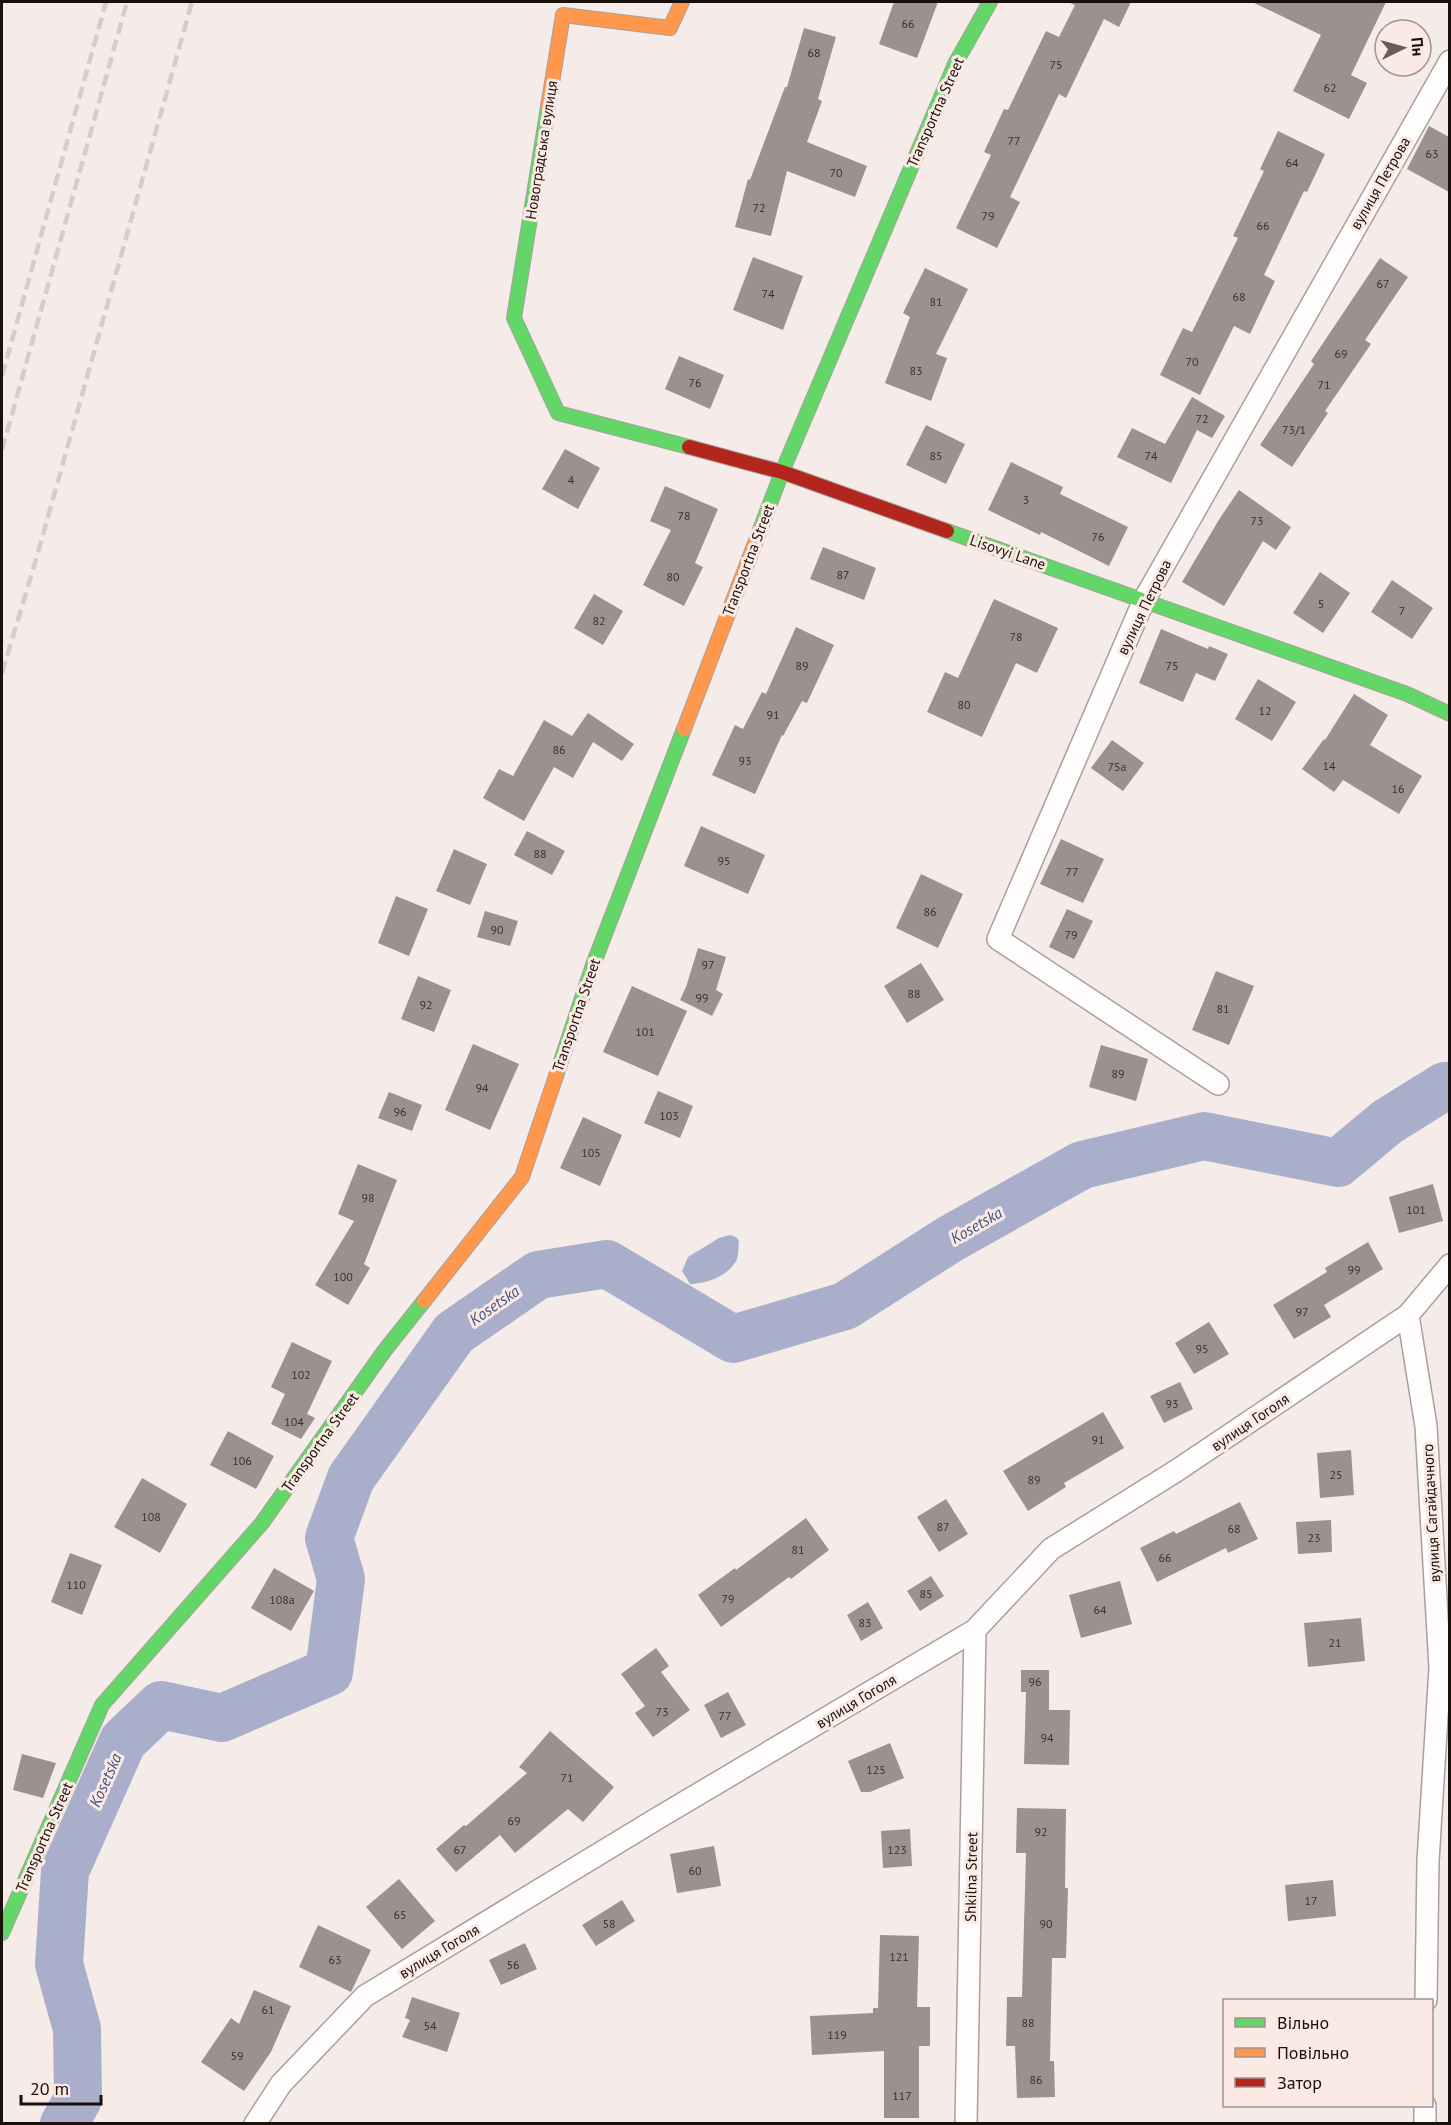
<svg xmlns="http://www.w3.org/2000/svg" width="1451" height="2125" viewBox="0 0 1451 2125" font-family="'PT Sans',sans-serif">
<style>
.water{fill:#a9afca}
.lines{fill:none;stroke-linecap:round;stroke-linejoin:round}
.river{stroke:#a9afca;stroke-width:48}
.building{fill:#9b928f}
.street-casing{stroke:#a9a09d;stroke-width:24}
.fast-casing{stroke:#a9a09d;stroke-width:16}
.slow-casing{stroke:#a9a09d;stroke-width:16}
.jam-casing{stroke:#a9a09d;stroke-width:16}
.street{stroke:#fefcfc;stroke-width:21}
.fast{stroke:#63d668;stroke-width:14}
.slow{stroke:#ff974d;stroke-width:14}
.jam{stroke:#b3261e;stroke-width:14}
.rail{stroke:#d1cecd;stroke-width:4.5;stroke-dasharray:12 6;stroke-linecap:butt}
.labels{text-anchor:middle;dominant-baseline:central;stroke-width:6;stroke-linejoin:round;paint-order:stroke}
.number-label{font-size:12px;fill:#3a312e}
.street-label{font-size:15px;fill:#1a110d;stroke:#fbe9e3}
.water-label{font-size:16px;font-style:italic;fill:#445288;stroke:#fbe9e3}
</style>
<rect width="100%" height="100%" fill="#f5ece9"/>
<path class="water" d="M730,1235L736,1237L739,1241C738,1247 739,1256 736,1261C728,1276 706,1284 690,1284L682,1271L688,1257L719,1238Z"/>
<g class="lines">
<path class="river" d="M64,2124L78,2099L77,2029L59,1964L65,1871L123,1741L161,1705L222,1718L329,1672L341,1579L329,1538L351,1478L454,1333L538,1275L607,1264L733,1339L845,1306L950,1239L1082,1165L1204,1136L1338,1163L1387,1122L1445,1086H1450"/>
</g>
<path class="building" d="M894,2H938L917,58L879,44Z
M1068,2H1131L1119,27L1104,19L1066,98L1059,94L1010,197L1020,202L997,248L956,228L991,155L984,152L1004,109L1008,110L1046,31L1059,37L1075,5Z
M1252,2H1386L1351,75L1367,83L1349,119L1293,91L1321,35Z
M804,28L836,37L818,99L822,101L807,142L867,166L855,197L787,171L771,236L735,227L748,179L750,180L785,87H787Z
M1429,126L1449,137V192L1407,169Z
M1278,131L1325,154L1307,192L1304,191L1264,275L1275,281L1250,334L1234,326L1200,395L1160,375L1183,328L1192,332L1238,238L1233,236L1264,171L1260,169Z
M753,257L803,276L783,330L733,310Z
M1380,258L1408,277L1365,340L1371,344L1325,411L1328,413L1292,467L1260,445L1314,364L1311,361Z
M925,268L968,289L936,354L947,358L931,401L885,383L910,317L903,313Z
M679,356L724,375L710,409L665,389Z
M1192,397L1225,416L1212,438L1197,430L1171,483L1117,457L1132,428L1165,444Z
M926,425L965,444L946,484L906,465Z
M565,449L600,468L578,509L542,489Z
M1011,462L1063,487L1060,494L1128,527L1109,566L1041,532L1040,535L988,510Z
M665,486L718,509L695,563L703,567L684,606L643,585L671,530L650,521Z
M1239,490L1291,527L1276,550L1263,541L1224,606L1182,582L1220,518Z
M823,547L876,568L864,600L810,579Z
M1320,572L1350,593L1323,633L1293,613Z
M1392,580L1433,608L1412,639L1371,612Z
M594,594L623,611L603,645L574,628Z
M994,599L1058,628L1037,673L1016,663L982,737L927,712L945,672L958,678Z
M796,627L834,645L807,703L802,701L783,736L782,735L755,794L712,775L735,725L743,729L762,692L766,694Z
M1161,629L1208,649L1209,646L1228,654L1215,681L1196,673L1183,702L1139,683Z
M1258,679L1296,702L1272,741L1235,719Z
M1354,694L1388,715L1370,745L1422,776L1399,814L1343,780L1334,792L1302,769L1324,739L1325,740Z
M588,713L634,744L622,761L593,742L573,778L554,767L524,821L483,798L499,769L513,776L544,720L572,736Z
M1112,740L1144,763L1123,791L1091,768Z
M701,826L765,855L748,894L684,866Z
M527,831L565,851L552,875L514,855Z
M1061,839L1104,859L1083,903L1040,884Z
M454,849L487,864L470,905L436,891Z
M921,874L963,894L938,948L896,928Z
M396,896L428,909L409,956L378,943Z
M1067,909L1093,921L1074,959L1049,947Z
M485,911L518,921L510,946L477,937Z
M698,948L726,957L716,990L723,994L712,1016L680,1000L686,987Z
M921,963L944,1000L907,1023L884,986Z
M1216,971L1254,986L1229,1045L1192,1030Z
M418,976L451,990L434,1032L401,1019Z
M632,986L687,1011L658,1076L603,1052Z
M473,1044L519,1064L490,1130L445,1110Z
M1101,1045L1148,1059L1136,1101L1089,1087Z
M658,1091L693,1106L680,1138L644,1123Z
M389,1092L422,1105L412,1131L378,1118Z
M583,1117L622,1135L600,1186L560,1168Z
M358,1164L397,1180L364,1264L370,1268L348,1305L315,1285L354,1221L338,1214Z
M1433,1184L1443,1221L1399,1233L1389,1197Z
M1368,1242L1383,1269L1324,1305L1331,1317L1294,1339L1273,1305L1327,1272L1325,1268Z
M1209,1322L1229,1354L1194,1374L1175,1343Z
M292,1342L332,1361L307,1414L315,1418L301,1439L271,1424L285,1394L271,1387Z
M1180,1382L1193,1409L1164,1423L1150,1396Z
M1103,1412L1124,1448L1064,1483L1066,1487L1028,1511L1003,1471Z
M228,1431L274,1456L256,1489L210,1465Z
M1351,1450L1354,1495L1320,1498L1317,1453Z
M142,1478L187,1504L160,1553L114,1527Z
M946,1499L968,1534L939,1552L917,1517Z
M1240,1502L1258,1539L1228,1553L1226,1548L1157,1582L1140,1548L1174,1531L1176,1534Z
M806,1518L829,1550L791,1579L789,1577L721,1627L698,1595L735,1568L736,1570Z
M1331,1520L1332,1552L1298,1554L1296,1522Z
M70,1553L102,1565L82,1615L51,1602Z
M274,1568L314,1591L291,1631L251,1608Z
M931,1576L944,1596L920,1611L907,1591Z
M1120,1581L1132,1624L1081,1638L1069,1595Z
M868,1602L883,1628L861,1641L847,1615Z
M1361,1618L1365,1661L1308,1667L1304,1623Z
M656,1648L669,1666L661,1672L690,1710L653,1737L635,1713L645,1706L621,1674Z
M1021,1670H1049V1710H1070L1069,1765L1024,1764L1026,1692H1021Z
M728,1692L746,1725L721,1738L704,1705Z
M550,1731L614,1787L583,1822L568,1809L515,1853L500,1835L456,1872L436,1849L464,1825L466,1826L527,1773L519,1767Z
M890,1743L904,1778L870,1792H861L848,1761Z
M22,1754L56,1763L43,1798L13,1790Z
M1017,1808L1066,1809L1065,1888H1068L1066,1958H1052L1050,2061H1054L1055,2097L1017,2098L1015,2046H1006L1007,1997H1022L1026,1853H1016Z
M910,1829L912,1866L883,1868L881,1831Z
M714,1846L721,1886L677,1893L670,1854Z
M399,1879L435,1921L402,1949L366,1907Z
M1333,1880L1336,1916L1288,1921L1285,1885Z
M622,1900L635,1921L596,1946L582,1925Z
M318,1925L371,1950L351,1992L299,1967Z
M880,1935L919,1936L917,2007H930V2046H919V2118H884V2051L812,2055L810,2016L873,2013V2008H878Z
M525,1943L537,1969L501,1985L489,1960Z
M254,1990L291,2006L271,2052L244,2091L201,2062L231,2018L239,2024Z
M412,1997L460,2013L447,2052L402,2037L410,2020L405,2018Z"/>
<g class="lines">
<defs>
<path id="street" d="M1218,1084L998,939L1144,600L1450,61
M1408,1315L1426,1426L1440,1668L1428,1861L1426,2000
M255,2124L281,2084L365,1996L658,1818L975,1630L1051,1549L1176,1471L1408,1315L1450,1265
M966,2124L975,1630
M1425,2124V2106"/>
<path id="fast" d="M548,107L514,318L558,413L689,447
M760,530L782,472L955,64L990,2
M947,531L1407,694L1450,714
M556,1076L593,965L684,729
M2,1933L102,1705L262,1523L385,1350L424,1301"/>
<path id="slow" d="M548,107L563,15L670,28L682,2
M684,729L760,530
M424,1301L522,1177L556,1076"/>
<path id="jam" d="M689,447L782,472L947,531"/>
</defs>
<use href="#street" class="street-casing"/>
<use href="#fast" class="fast-casing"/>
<use href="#slow" class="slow-casing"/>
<use href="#jam" class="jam-casing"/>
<use href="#street" class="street"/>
<use href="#fast" class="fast"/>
<use href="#slow" class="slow"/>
<use href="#jam" class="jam"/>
<path class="rail" d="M2,376L106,2
M2,450L127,2
M2,673L37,556L192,2"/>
</g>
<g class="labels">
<g class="number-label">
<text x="908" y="23">66</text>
<text x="814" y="52">68</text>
<text x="1056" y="64">75</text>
<text x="1330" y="87">62</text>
<text x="1014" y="140">77</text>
<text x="1432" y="153">63</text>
<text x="1292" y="162">64</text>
<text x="836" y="172">70</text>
<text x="759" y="207">72</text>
<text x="988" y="215">79</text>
<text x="1263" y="225">66</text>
<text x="1383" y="283">67</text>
<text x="768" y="293">74</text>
<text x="1239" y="296">68</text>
<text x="936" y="301">81</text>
<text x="1341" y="353">69</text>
<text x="1192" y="361">70</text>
<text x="916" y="370">83</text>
<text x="695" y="382">76</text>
<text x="1324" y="384">71</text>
<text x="1202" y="418">72</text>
<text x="1294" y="429">73/1</text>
<text x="936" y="455">85</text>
<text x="1151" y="455">74</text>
<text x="571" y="479">4</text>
<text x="1026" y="499">3</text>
<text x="684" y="515">78</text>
<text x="1257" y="520">73</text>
<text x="1098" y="536">76</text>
<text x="843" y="574">87</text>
<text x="673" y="576">80</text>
<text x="1321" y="603">5</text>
<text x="1402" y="610">7</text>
<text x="599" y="620">82</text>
<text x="1016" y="636">78</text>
<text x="802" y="665">89</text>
<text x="1172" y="665">75</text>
<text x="964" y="704">80</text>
<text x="1265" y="710">12</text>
<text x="773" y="714">91</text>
<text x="559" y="749">86</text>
<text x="745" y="760">93</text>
<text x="1329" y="765">14</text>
<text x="1117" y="766">75а</text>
<text x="1398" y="788">16</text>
<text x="540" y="853">88</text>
<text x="724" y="860">95</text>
<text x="1072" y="871">77</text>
<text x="930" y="911">86</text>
<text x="497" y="929">90</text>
<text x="1071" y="934">79</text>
<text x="708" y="964">97</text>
<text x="914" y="993">88</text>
<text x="702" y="997">99</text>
<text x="426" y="1004">92</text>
<text x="1223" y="1008">81</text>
<text x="645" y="1031">101</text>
<text x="1118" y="1073">89</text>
<text x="482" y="1087">94</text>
<text x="400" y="1111">96</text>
<text x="669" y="1115">103</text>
<text x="591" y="1152">105</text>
<text x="368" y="1197">98</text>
<text x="1416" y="1209">101</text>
<text x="1354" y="1269">99</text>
<text x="343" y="1276">100</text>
<text x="1302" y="1311">97</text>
<text x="1202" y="1348">95</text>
<text x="301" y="1374">102</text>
<text x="1172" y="1403">93</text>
<text x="294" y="1421">104</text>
<text x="1098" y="1439">91</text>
<text x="242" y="1460">106</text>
<text x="1336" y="1474">25</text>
<text x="1034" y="1479">89</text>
<text x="151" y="1516">108</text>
<text x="943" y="1526">87</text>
<text x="1234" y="1528">68</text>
<text x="1314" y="1537">23</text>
<text x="798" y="1549">81</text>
<text x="1165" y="1557">66</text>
<text x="76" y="1584">110</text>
<text x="926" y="1593">85</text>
<text x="728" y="1598">79</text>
<text x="282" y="1599">108а</text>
<text x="1100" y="1609">64</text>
<text x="865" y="1622">83</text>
<text x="1335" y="1642">21</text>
<text x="1035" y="1681">96</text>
<text x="662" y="1711">73</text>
<text x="725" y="1715">77</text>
<text x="1047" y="1737">94</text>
<text x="876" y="1769">125</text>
<text x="567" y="1777">71</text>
<text x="514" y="1820">69</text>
<text x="1041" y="1831">92</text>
<text x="460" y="1849">67</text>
<text x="897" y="1849">123</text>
<text x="695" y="1870">60</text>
<text x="1311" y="1900">17</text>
<text x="400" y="1914">65</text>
<text x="609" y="1923">58</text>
<text x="1046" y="1923">90</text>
<text x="899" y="1956">121</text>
<text x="335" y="1959">63</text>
<text x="513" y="1964">56</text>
<text x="268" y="2009">61</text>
<text x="1028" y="2022">88</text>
<text x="430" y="2025">54</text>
<text x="837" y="2034">119</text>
<text x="237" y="2055">59</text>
<text x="1036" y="2079">86</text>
<text x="902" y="2095">117</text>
</g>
<g class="street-label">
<text transform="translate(935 112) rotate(-66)">Transportna Street</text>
<text transform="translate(541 150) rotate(-81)">Новоградська вулиця</text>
<text transform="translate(1380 183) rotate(-60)">вулиця Петрова</text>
<text transform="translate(1008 552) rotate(19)">Lisovyi Lane</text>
<text transform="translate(748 560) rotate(-69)">Transportna Street</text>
<text transform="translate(1144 607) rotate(-64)">вулиця Петрова</text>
<text transform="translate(576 1015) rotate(-71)">Transportna Street</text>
<text transform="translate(1250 1422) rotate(-34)">вулиця Гоголя</text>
<text transform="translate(320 1442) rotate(-54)">Transportna Street</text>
<text transform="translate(1431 1513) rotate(-93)">вулиця Сагайдачного</text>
<text transform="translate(856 1701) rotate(-31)">вулиця Гоголя</text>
<text transform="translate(44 1837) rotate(-66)">Transportna Street</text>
<text transform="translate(971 1877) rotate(-89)">Shkilna Street</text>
<text transform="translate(439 1951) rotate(-31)">вулиця Гоголя</text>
</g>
<g class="water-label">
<text transform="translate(976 1225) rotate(-30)">Kosetska</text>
<text transform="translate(494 1305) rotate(-35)">Kosetska</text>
<text transform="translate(105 1780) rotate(-66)">Kosetska</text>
</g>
</g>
<rect width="1451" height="2125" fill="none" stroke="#1a110d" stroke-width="6"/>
<rect x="1223" y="1999" width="210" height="108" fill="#fbe9e3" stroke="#a1938d" stroke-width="1.5"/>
<rect x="1235" y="2018" width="30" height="9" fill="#63d668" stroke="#a1938d" stroke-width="1.5"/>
<text x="1277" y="2029" font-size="18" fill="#1a110d">Вільно</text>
<rect x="1235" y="2048" width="30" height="9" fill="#ff974d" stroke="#a1938d" stroke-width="1.5"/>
<text x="1277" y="2059" font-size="18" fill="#1a110d">Повільно</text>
<rect x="1235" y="2078" width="30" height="9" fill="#b3261e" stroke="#a1938d" stroke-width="1.5"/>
<text x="1277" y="2089" font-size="18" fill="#1a110d">Затор</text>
<g transform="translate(1403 48) rotate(85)"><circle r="28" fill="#fbe9e3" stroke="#a1938d" stroke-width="1.5"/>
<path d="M0-4.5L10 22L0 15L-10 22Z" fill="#675e5a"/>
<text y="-9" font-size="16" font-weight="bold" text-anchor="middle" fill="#1a110d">Пн</text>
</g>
<path d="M21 2095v9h80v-9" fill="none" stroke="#1a110d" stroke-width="3"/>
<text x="30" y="2095" font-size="18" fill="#1a110d" stroke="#fbe9e3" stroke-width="4.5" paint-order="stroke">20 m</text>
</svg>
